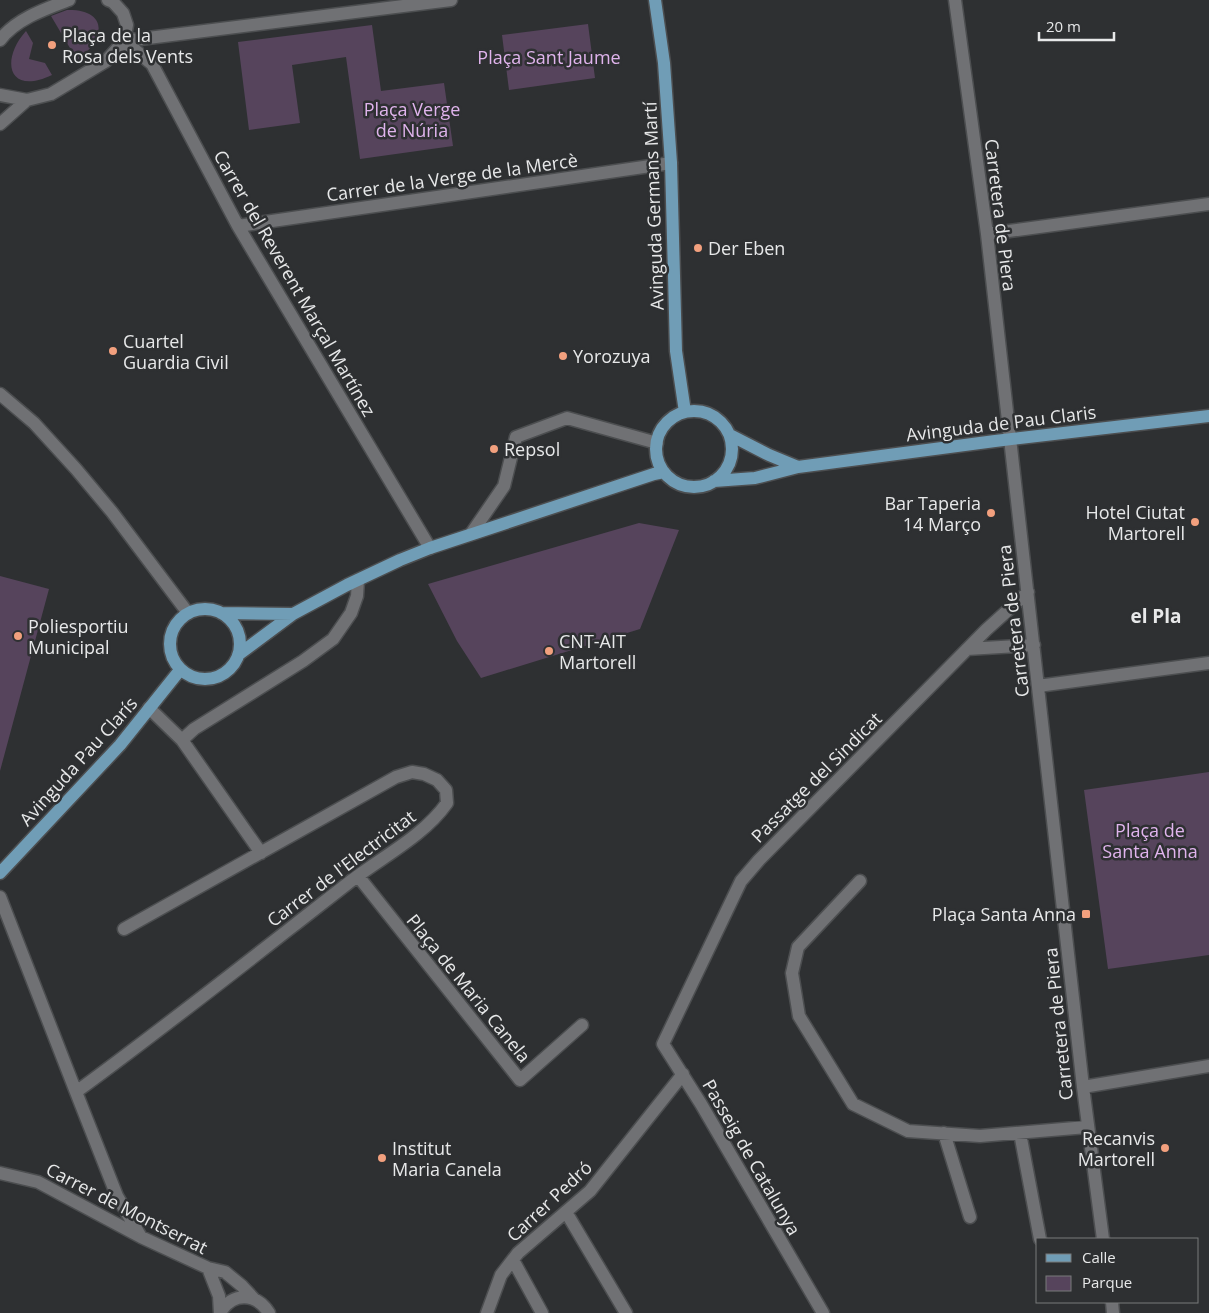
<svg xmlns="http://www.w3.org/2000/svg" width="1209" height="1313" viewBox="0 0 1209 1313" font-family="'Open Sans',sans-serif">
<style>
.green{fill:#56445c}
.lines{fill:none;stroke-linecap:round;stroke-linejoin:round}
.minor-casing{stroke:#4c4e50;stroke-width:15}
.major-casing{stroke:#4c4e50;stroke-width:15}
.minor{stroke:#707174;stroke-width:12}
.major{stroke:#709db6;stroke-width:12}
.poi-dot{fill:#f2a07e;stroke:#2e3032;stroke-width:2}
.labels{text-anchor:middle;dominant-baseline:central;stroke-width:5;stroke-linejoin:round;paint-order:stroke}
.poi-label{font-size:18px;fill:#e7e8e9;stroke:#2e3032;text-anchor:start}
.park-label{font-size:18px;fill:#e0b4ed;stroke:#2e3032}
.street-label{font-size:18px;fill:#e7e8e9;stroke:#2e3032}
.neighbourhood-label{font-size:19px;font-weight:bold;fill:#e7e8e9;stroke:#2e3032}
</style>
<rect width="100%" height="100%" fill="#2e3032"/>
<path class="green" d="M67,10C110,9 105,41 77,60L51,16Z
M588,24L595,78L509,90L502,35Z
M372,25L381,91L444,83L453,146L360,159L346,57L292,65L300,123L249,130L238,42Z
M26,31L33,43L29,59L45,63L52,75C8,96 0,60 26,31Z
M639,523L679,530L640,629L481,678L457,641L428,584Z
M0,576L49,589L0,771Z
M1209,772V955L1108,969L1084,790Z"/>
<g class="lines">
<defs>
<path id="minor" d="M955,0L987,234L1083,1087L1103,1239
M0,40C16,19 45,9 69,0
M124,41L152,64L238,226L430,548
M124,41L451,0
M0,95L27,100L51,94L106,61L124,41L127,25L123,13L113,2L108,0
M0,124L27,100
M238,226L671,163
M987,234L1209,204
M0,394L34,423L76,469L112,512L188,613
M471,534L504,486L516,437L567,418L657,443
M967,649L1034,645
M1038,686L1209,663
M149,708L182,740L261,853
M182,740L194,729L303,661L333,639L351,613L357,596L358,580
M358,876L520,1080L582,1025
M860,881L798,947L792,973L799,1016L853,1104L908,1131L980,1136L1087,1127
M0,897L76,1092
M124,929L396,777L412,772L424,774L437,780L446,790L447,803C423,837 380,858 347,884C257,954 168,1025 76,1092L117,1196L141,1237
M1083,1087L1209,1066
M944,1133L970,1217
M1020,1133L1040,1239
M0,1173L38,1182L141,1237L208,1268L225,1272L242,1286L254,1299
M566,1212L626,1313
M513,1260L542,1313
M208,1268L219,1296L220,1313
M1112,1302L1113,1313
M220,1313C232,1292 256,1292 269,1313
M487,1313L501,1275L518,1253L590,1191L683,1074
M823,1313L701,1104L663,1044L741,881L759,860L986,630L1028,592"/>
<path id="major" d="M655,0L664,63L671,163L676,351L685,412
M656 449a38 38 0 1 1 76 0a38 38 0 1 1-76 0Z
M730,435L769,455L798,467
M714,481L755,478L798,467L995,441L1209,416
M170 644a35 35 0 1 1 70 0a35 35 0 1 1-70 0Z
M221,613L293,614
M238,655L293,614L347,585L400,560L430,548L654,474L664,472
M0,873L120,745L180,670"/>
</defs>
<use href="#minor" class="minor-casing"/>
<use href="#major" class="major-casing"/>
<use href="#minor" class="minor"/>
<use href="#major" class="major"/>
</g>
<g class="poi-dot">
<circle cx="52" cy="45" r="5"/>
<circle cx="698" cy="248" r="5"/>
<circle cx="113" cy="351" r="5"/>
<circle cx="563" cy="356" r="5"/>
<circle cx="494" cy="449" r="5"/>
<circle cx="991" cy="513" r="5"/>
<circle cx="1195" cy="522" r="5"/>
<circle cx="18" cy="636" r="5"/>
<circle cx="549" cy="651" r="5"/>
<rect x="1081" y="909" width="10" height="10" rx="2.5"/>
<circle cx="1165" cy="1148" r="5"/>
<circle cx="382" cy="1158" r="5"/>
</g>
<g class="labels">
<g class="poi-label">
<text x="62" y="35">Plaça de la<tspan x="62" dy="21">Rosa dels Vents</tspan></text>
<text x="708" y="248">Der Eben</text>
<text x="123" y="341">Cuartel<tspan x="123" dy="21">Guardia Civil</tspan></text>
<text x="573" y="356">Yorozuya</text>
<text x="504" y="449">Repsol</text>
<text x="981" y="503" text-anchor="end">Bar Taperia<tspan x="981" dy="21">14 Março</tspan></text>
<text x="1185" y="512" text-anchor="end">Hotel Ciutat<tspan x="1185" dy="21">Martorell</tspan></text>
<text x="28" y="626">Poliesportiu<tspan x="28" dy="21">Municipal</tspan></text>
<text x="559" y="641">CNT-AIT<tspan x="559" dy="21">Martorell</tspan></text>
<text x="1076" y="914" text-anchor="end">Plaça Santa Anna</text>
<text x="1155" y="1138" text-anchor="end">Recanvis<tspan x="1155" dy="21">Martorell</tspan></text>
<text x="392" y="1148">Institut<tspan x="392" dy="21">Maria Canela</tspan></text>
</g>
<g class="park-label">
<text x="549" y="57">Plaça Sant Jaume</text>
<text x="412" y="109">Plaça Verge<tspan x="412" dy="21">de Núria</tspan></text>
<text x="1150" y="830">Plaça de<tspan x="1150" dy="21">Santa Anna</tspan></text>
</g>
<g class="street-label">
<text transform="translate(452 177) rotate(-8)">Carrer de la Verge de la Mercè</text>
<text transform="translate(653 206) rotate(-92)">Avinguda Germans Martí</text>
<text transform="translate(1001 215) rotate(83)">Carretera de Piera</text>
<text transform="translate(295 283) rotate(60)">Carrer del Reverent Marçal Martínez</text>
<text transform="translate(1001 423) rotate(-7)">Avinguda de Pau Claris</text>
<text transform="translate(1013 621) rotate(-97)">Carretera de Piera</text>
<text transform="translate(78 761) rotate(-48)">Avinguda Pau Clarís</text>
<text transform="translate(816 777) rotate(-45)">Passatge del Sindicat</text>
<text transform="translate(341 868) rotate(-37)">Carrer de l'Electricitat</text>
<text transform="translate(469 988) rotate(51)">Plaça de Maria Canela</text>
<text transform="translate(1058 1024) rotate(-96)">Carretera de Piera</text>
<text transform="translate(752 1157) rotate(60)">Passeig de Catalunya</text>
<text transform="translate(549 1201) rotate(-43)">Carrer Pedró</text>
<text transform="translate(127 1208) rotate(27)">Carrer de Montserrat</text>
</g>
<g class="neighbourhood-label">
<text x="1156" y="616">el Pla</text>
</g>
</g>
<rect x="1036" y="1238" width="162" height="65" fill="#2e3032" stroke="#787a7b"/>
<rect x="1046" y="1254" width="25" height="8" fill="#709db6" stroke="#787a7b"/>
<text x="1082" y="1263" font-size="15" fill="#e7e8e9">Calle</text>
<rect x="1046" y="1276" width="25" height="15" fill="#56445c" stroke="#787a7b"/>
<text x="1082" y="1288" font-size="15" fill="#e7e8e9">Parque</text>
<path d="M1039 32v8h75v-8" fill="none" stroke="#e7e8e9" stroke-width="2.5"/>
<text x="1046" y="32" font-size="15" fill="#e7e8e9" stroke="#2e3032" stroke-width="4" paint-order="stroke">20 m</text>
</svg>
